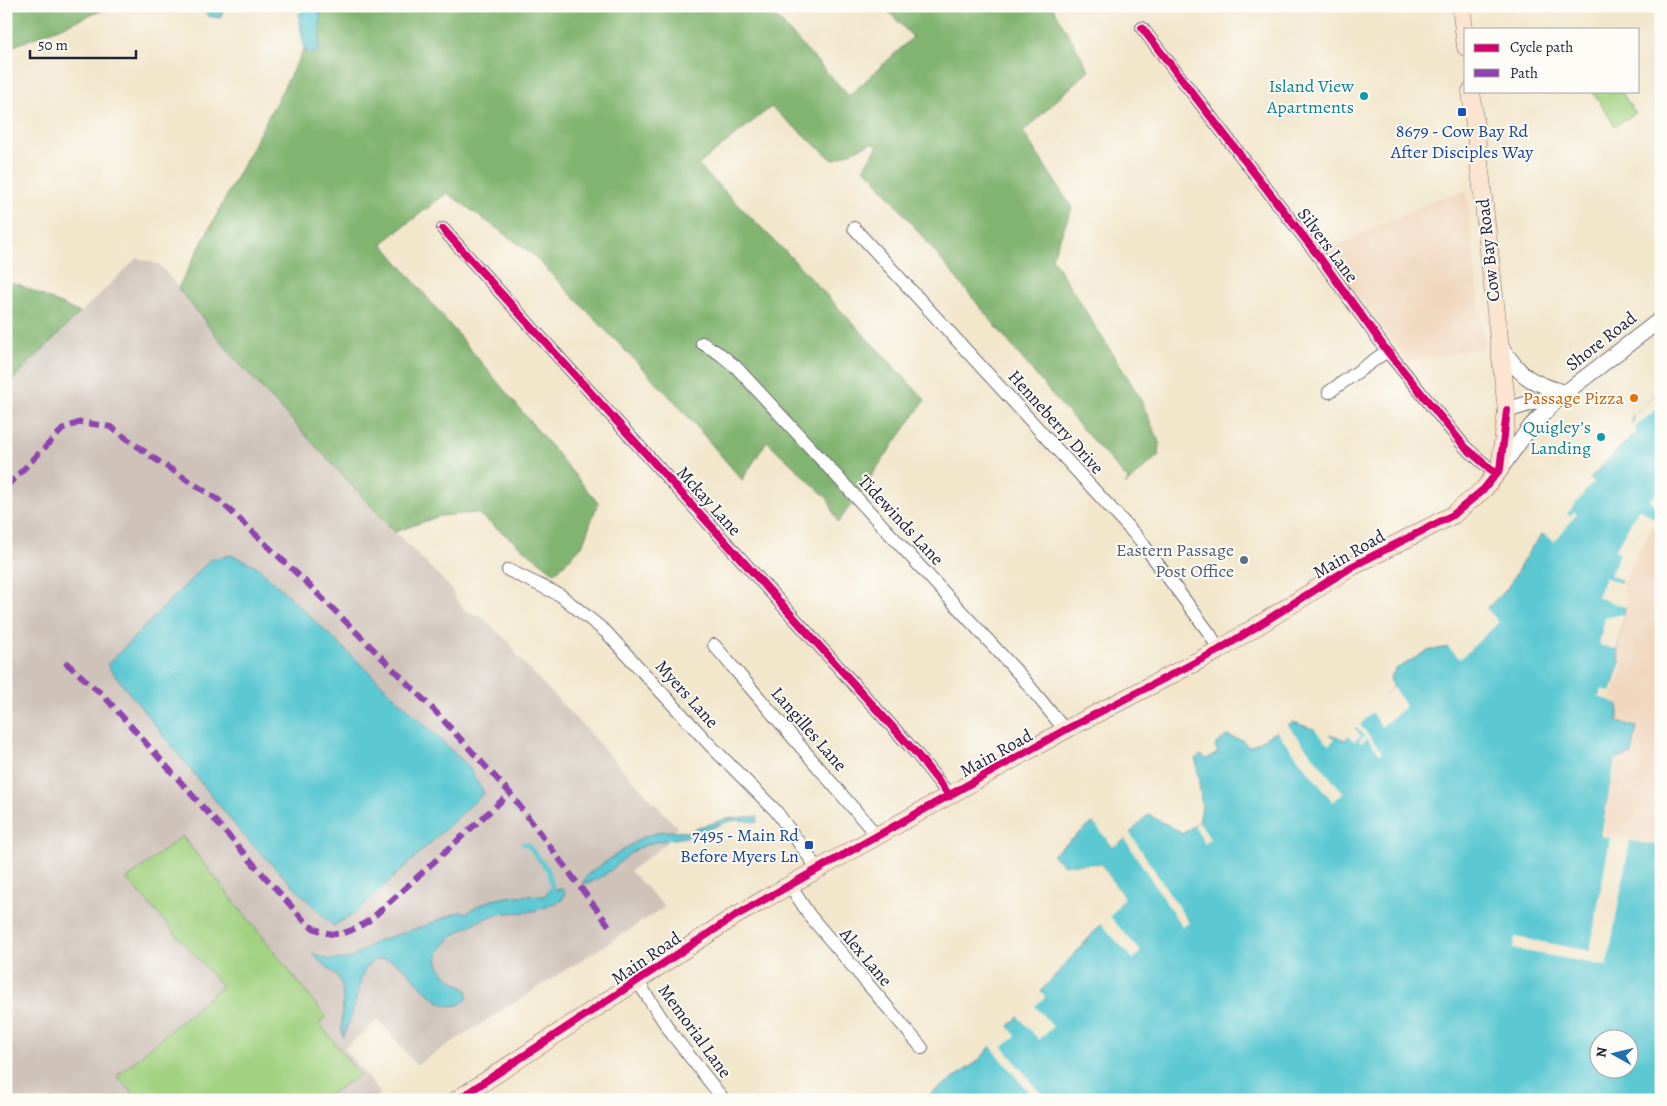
<svg xmlns="http://www.w3.org/2000/svg" width="1667" height="1106" viewBox="0 0 1667 1106" font-family="Alegreya,serif">
<style>
.built{fill:#f0d6bc}
.industrial{fill:#cec2b9}
.green{fill:#a2d281;stroke:#627a5e}
.forest{fill:#81b46f;stroke:#526b55}
.water{fill:#5bc8d2;stroke:#3e7586;fill-rule:evenodd}
.pier{fill:#f2e6cb}
.lines{fill:none;stroke-linecap:round;stroke-linejoin:round}
.stream{stroke:#5bc8d2;stroke-width:4.5}
.minor-casing{stroke:#6b676d;stroke-width:14}
.tertiary-casing{stroke:#6b676d;stroke-width:17}
.secondary-casing{stroke:#6b676d;stroke-width:19}
.minor{stroke:#fff;stroke-width:12}
.tertiary{stroke:#fff;stroke-width:15}
.secondary{stroke:#fce5d0;stroke-width:18}
.quiet{stroke:#8e44ad;stroke-width:6;stroke-dasharray:12 6;stroke-linecap:butt}
.cycleway-casing{stroke:#fdfcf7;stroke-width:11}
.cycleway{stroke:#d6006c;stroke-width:8}
.culture-dot{fill:#0f9aa8;stroke:#fdfcf7;stroke-width:2}
.transit-dot{fill:#1a4fb4;stroke:#fdfcf7;stroke-width:2}
.food-dot{fill:#e8710a;stroke:#fdfcf7;stroke-width:2}
.service-dot{fill:#5c6f8a;stroke:#fdfcf7;stroke-width:2}
.labels{text-anchor:middle;dominant-baseline:central;stroke-width:4;stroke-linejoin:round;paint-order:stroke}
.culture-label{font-size:18px;fill:#0d838f;stroke:#fdfcf7;text-anchor:end}
.transit-label{font-size:18px;fill:#164399;stroke:#fdfcf7}
.street-label{font-size:18px;fill:#22223b;stroke:#fdfcf7}
.food-label{font-size:18px;fill:#c56008;stroke:#fdfcf7;text-anchor:end}
.service-label{font-size:18px;fill:#4e5e75;stroke:#fdfcf7;text-anchor:end}
</style>
<rect width="100%" height="100%" fill="#fdfcf7"/>
<filter id="ink" filterUnits="userSpaceOnUse"><feTurbulence type="fractalNoise" baseFrequency=".02" numOctaves="2"/><feDisplacementMap in="SourceGraphic" scale="10" xChannelSelector="R" yChannelSelector="G"/><feConvolveMatrix kernelMatrix="1 2 1 2 8 2 1 2 1" color-interpolation-filters="sRGB"/></filter>
<filter id="wash" filterUnits="userSpaceOnUse"><feTurbulence type="fractalNoise" baseFrequency=".0096" numOctaves="4" result="noise"/><feDisplacementMap in="SourceGraphic" scale="20" xChannelSelector="R" yChannelSelector="G"/><feGaussianBlur stdDeviation="1.12" result="paint"/><feColorMatrix in="noise" values="0 0 0 0 0 0 0 0 0 0 0 0 0 0 0 0 0 1.4 0 .05"/><feComposite in="paint" operator="in"/></filter>
<g filter="url(#wash)">
<rect width="100%" height="100%" fill="#f2e6cb"/>
<path class="built" d="M1467,191L1484,348L1407,361L1325,251L1438,198Z
M1661,502V846L1601,836L1615,759L1637,727L1618,722L1608,700L1620,663L1617,649L1625,607L1619,583L1654,518L1657,506Z"/>
<path class="industrial" d="M137,258L160,265L236,360L395,532L452,589L454,596L465,611L481,617L510,643L518,657L677,827L664,845L630,871L665,907L416,1065L379,1020L344,1048L381,1094L371,1100H6V386Z"/>
<path class="green" d="M1592,91H1621L1635,113L1615,126Z
M182,836L326,1017L319,1023L360,1075L320,1100H139L117,1076L222,986L127,879Z"/>
<path class="forest" d="M6,6H113L9,48L6,53Z
M317,6H766L849,96L913,37L883,6H1052L1089,70L1023,132L1072,208L1052,258L1138,394L1160,444L1159,455L1125,485L1128,480L1053,396L872,175L863,168L878,146L871,143L833,160L771,107L698,165L787,253L925,400L838,523L828,499L767,441L742,480L677,404L530,252L447,193L382,243L598,503L582,546L555,573L477,513L440,516L395,532L236,360L178,288L304,49L310,54L321,17Z
M6,282L18,284L80,313L6,386Z"/>
<path class="water" d="M200,6H226L220,18L208,16Z
M307,6H317L321,17L318,52L310,54L304,49L299,14Z
M1661,390V502L1657,506L1654,518L1619,583L1625,607L1617,649L1620,663L1608,700L1618,704V722L1637,727L1632,754L1615,760L1601,836L1661,846V1100H922L977,1062L1124,899L1101,864L1064,865L1052,855L1094,822L1113,847L1124,839L1149,814C1160,823 1172,825 1182,834L1199,822L1202,807L1196,759L1201,755L1206,759L1218,753L1215,745L1227,736L1242,740L1249,747L1293,722L1345,740L1393,687L1390,678L1396,669L1427,651L1449,647L1508,587L1531,548L1593,475L1630,438L1632,416ZM1600,1038H1630V1068H1600Z
M232,555L258,567L468,766L484,793L354,914L333,926L243,835L107,665L211,559Z
M758,816L757,822C747,821 736,819 727,822C716,825 706,832 695,835C677,840 656,839 639,848C618,859 607,881 582,884L589,873L641,838L663,831L687,832L725,819Z
M562,889L565,892L562,900C551,905 539,911 526,912C513,913 502,912 489,917C474,922 428,945 439,965C445,977 457,983 467,990L468,998C437,1029 413,958 383,959C361,959 361,985 356,1000C353,1013 348,1025 343,1037C338,1018 350,989 335,974C328,967 318,961 311,953L329,960L352,958L375,942L424,926L461,911L467,913C491,895 516,895 545,896L550,890Z"/>
<path class="pier" d="M1655,395L1661,405L1635,428L1637,431L1632,437L1628,434L1629,423L1633,427L1631,424L1635,420L1632,416Z
M1588,477L1593,482L1567,514L1570,516L1574,512L1577,514L1554,542L1541,532Z
M1661,488V506L1659,508L1650,500Z
M1639,508L1656,520L1623,581L1610,575L1620,553L1615,550Z
M1605,577L1622,584L1626,603L1625,607L1597,597Z
M1483,609H1487L1499,622L1460,659L1446,645Z
M1624,614L1617,649L1599,645L1605,618Z
M1620,663L1623,664L1611,699L1621,705L1599,697L1602,689L1611,692Z
M1393,687L1406,706L1381,727L1372,712L1360,725L1382,752L1380,754L1367,738L1361,743L1359,740L1364,736L1355,726Z
M1286,723L1343,793L1333,802L1275,729Z
M1310,724L1324,729L1334,740L1329,745Z
M1354,727L1361,736L1354,741L1347,734Z
M1615,759L1620,760L1617,761L1604,834L1661,844V846L1630,841L1607,966L1513,949L1515,937L1590,951L1610,838L1601,836Z
M1092,821H1095L1113,844L1129,832L1189,923L1182,927L1125,839L1113,847Z
M1199,822L1210,839L1205,844L1194,826Z
M1101,864L1124,898L1110,917L1141,952L1133,959L1101,924L1091,931L1121,898L1100,866L1066,868L1067,865Z
M1039,989L1045,997L1035,1006L1053,1027L1039,1040L1016,1014Z
M1007,1025L1016,1036L1003,1047L1046,1100H1035L989,1044Z"/>
<g class="lines">
<path class="stream" d="M523,844H527L548,870L553,890H550"/>
</g>
</g>
<g filter="url(#ink)">
<g class="lines">
<defs>
<path id="minor" d="M1142,28L1320,258L1387,351L1465,447L1496,474
M854,228L1140,540L1210,634L1219,650
M443,229L916,753L950,796
M702,343L720,354L736,367L1021,676L1065,730
M1329,392L1387,351
M508,570L560,595L606,632L710,745L776,811L817,868
M714,645L877,836
M789,884L810,916L922,1048
M638,982L672,1034L724,1100"/>
<path id="tertiary" d="M1499,344C1522,378 1526,380 1565,393
M1507,410L1565,393L1661,319
M1500,469L1531,426L1562,395"/>
<path id="secondary" d="M1461,6L1466,47
M457,1100L735,916L1065,730L1219,650L1353,566L1453,515L1484,489L1500,469L1507,410L1471,91"/>
</defs>
<use href="#minor" class="minor-casing"/>
<use href="#tertiary" class="tertiary-casing"/>
<use href="#secondary" class="secondary-casing"/>
<use href="#minor" class="minor"/>
<use href="#tertiary" class="tertiary"/>
<use href="#secondary" class="secondary"/>
<path class="quiet" d="M6,487L64,428L81,422L111,427L152,457L220,501L310,586L433,709L510,793L610,927
M65,662L104,696L308,925C334,940 347,935 371,919L510,793"/>
<defs>
<path id="cycleway" d="M1142,28L1320,258L1387,351L1465,447L1496,474
M443,229L916,753L950,796
M457,1100L735,916L1065,730L1219,650L1353,566L1453,515L1484,489L1500,469L1507,410"/>
</defs>
<use href="#cycleway" class="cycleway-casing"/>
<use href="#cycleway" class="cycleway"/>
</g>
</g>
<g class="culture-dot">
<circle cx="1364" cy="96" r="5"/>
<circle cx="1601" cy="437" r="5"/>
</g>
<g class="transit-dot">
<rect x="1457" y="107" width="10" height="10" rx="2.5"/>
<rect x="804" y="840" width="10" height="10" rx="2.5"/>
</g>
<circle class="food-dot" cx="1634" cy="398" r="5"/>
<circle class="service-dot" cx="1244" cy="560" r="5"/>
<g class="labels">
<g class="culture-label">
<text x="1354" y="86">Island View<tspan x="1354" dy="21">Apartments</tspan></text>
<text x="1591" y="427">Quigley’s<tspan x="1591" dy="21">Landing</tspan></text>
</g>
<g class="transit-label">
<text x="1462" y="131">8679 - Cow Bay Rd<tspan x="1462" dy="21">After Disciples Way</tspan></text>
<text x="799" y="835" text-anchor="end">7495 - Main Rd<tspan x="799" dy="21">Before Myers Ln</tspan></text>
</g>
<g class="street-label">
<text transform="translate(1328 245) rotate(53)">Silvers Lane</text>
<text transform="translate(1488 250) rotate(-96)">Cow Bay Road</text>
<text transform="translate(1601 341) rotate(-38)">Shore Road</text>
<text transform="translate(1056 422) rotate(48)">Henneberry Drive</text>
<text transform="translate(709 501) rotate(48)">Mckay Lane</text>
<text transform="translate(901 520) rotate(47)">Tidewinds Lane</text>
<text transform="translate(1349 554) rotate(-30)">Main Road</text>
<text transform="translate(687 694) rotate(48)">Myers Lane</text>
<text transform="translate(809 729) rotate(49)">Langilles Lane</text>
<text transform="translate(996 753) rotate(-29)">Main Road</text>
<text transform="translate(866 957) rotate(50)">Alex Lane</text>
<text transform="translate(646 958) rotate(-34)">Main Road</text>
<text transform="translate(695 1031) rotate(54)">Memorial Lane</text>
</g>
<g class="food-label">
<text x="1624" y="398">Passage Pizza</text>
</g>
<g class="service-label">
<text x="1234" y="550">Eastern Passage<tspan x="1234" dy="21">Post Office</tspan></text>
</g>
</g>
<rect width="1667" height="1106" fill="none" stroke="#fdfcf7" stroke-width="25"/>
<rect x="1464" y="28" width="175" height="65" fill="#fdfcf7" stroke="#a5a5ac"/>
<rect x="1474" y="44" width="25" height="8" fill="#d6006c" stroke="#a5a5ac"/>
<text x="1510" y="52" font-size="15" fill="#22223b">Cycle path</text>
<rect x="1474" y="69" width="25" height="8" fill="#8e44ad" stroke="#a5a5ac"/>
<text x="1510" y="78" font-size="15" fill="#22223b">Path</text>
<g transform="translate(1614 1054) rotate(278)"><circle r="24" fill="#fdfcf7" stroke="#a5a5ac"/>
<path d="M0-4L9 19L0 12L-9 19Z" fill="#1f6fb2"/>
<text y="-8" font-size="14" font-weight="bold" text-anchor="middle" fill="#22223b">N</text>
</g>
<path d="M30 50v8h106v-8" fill="none" stroke="#22223b" stroke-width="2.5"/>
<text x="38" y="50" font-size="15" fill="#22223b" stroke="#fdfcf7" stroke-width="4" paint-order="stroke">50 m</text>
</svg>
